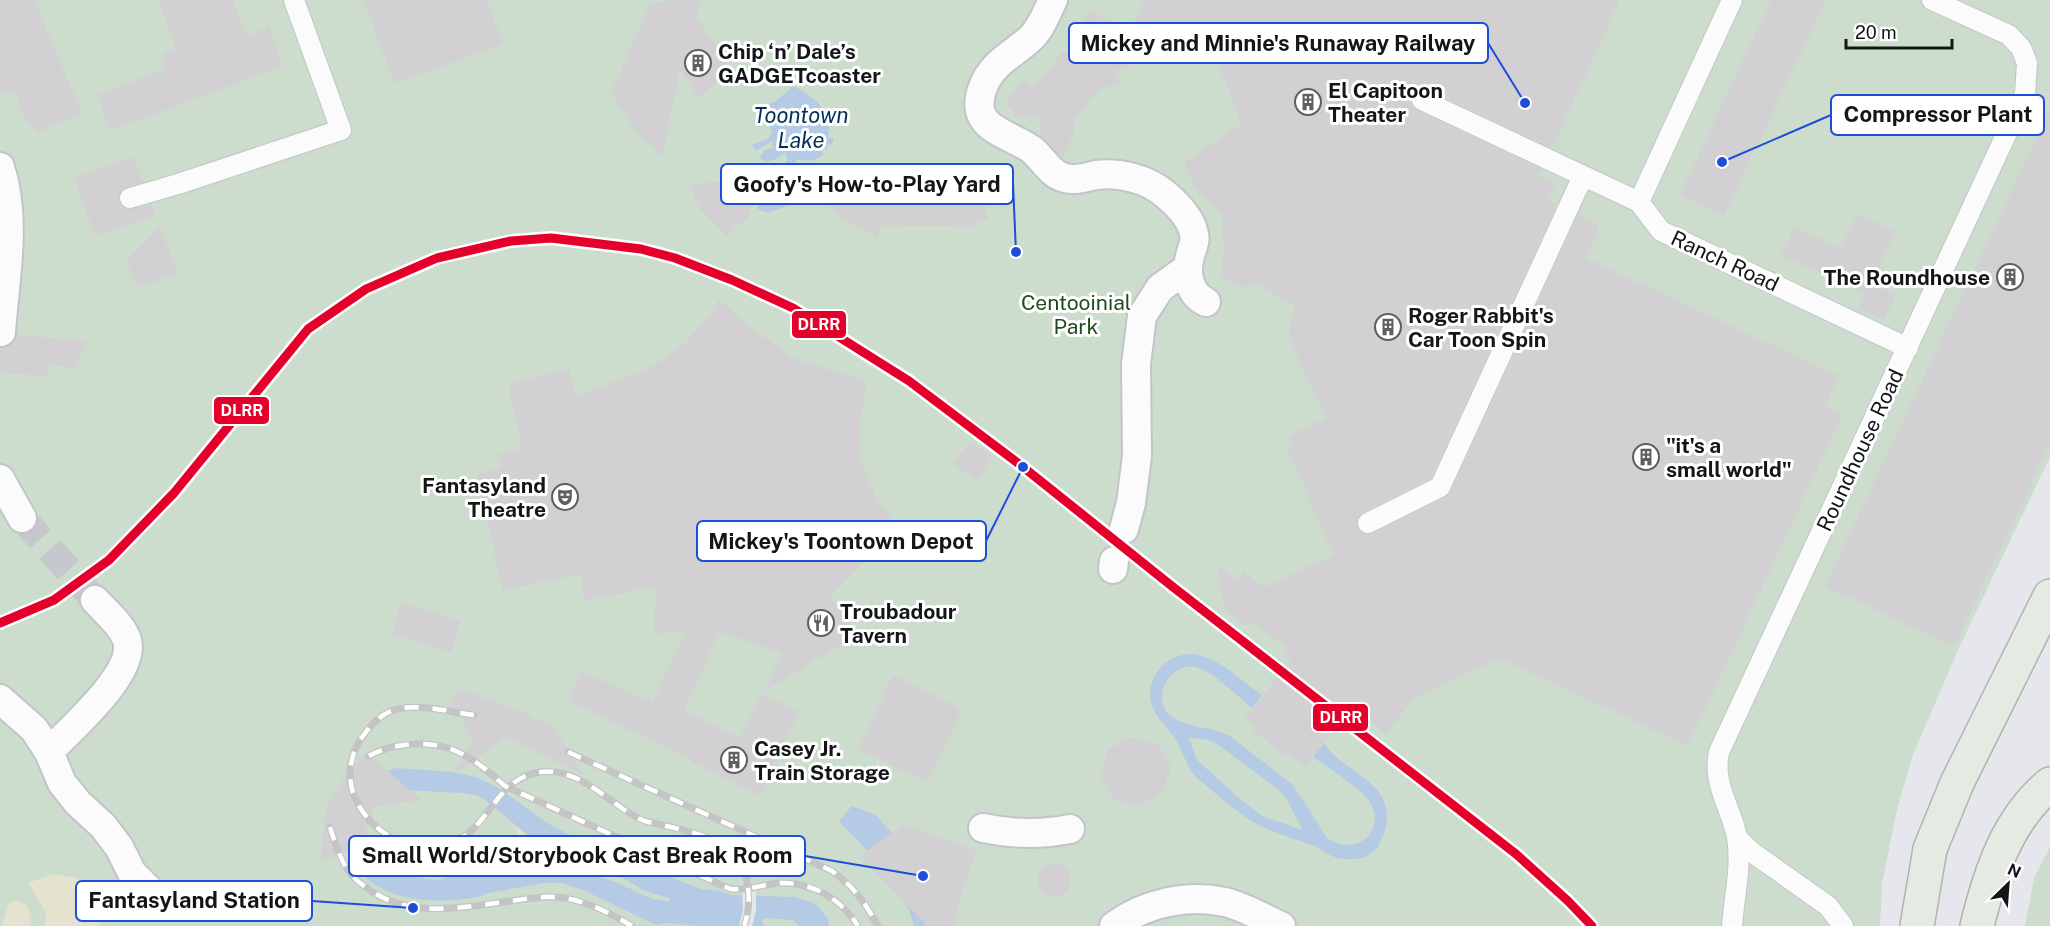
<svg xmlns="http://www.w3.org/2000/svg" width="2050" height="926" viewBox="0 0 2050 926" font-family="'Public Sans',sans-serif">
<style>
.green{fill:#ccddcd}
.sand{fill:#e6e2d0}
.water{fill:#b5cae4;fill-rule:evenodd}
.pier{fill:#e6e7ed}
.building{fill:#d2d0d3}
.lines{fill:none;stroke-linecap:round;stroke-linejoin:round}
.pedestrian-tunnel{stroke:#c6c8cd;stroke-width:28;stroke-dasharray:28 14;stroke-linecap:butt}
.service-casing{stroke:#c3c4c9;stroke-width:22}
.pedestrian-casing{stroke:#c3c4c9;stroke-width:32}
.motorway-casing{stroke:#b0b4af;stroke-width:36}
.service{stroke:#fbfbfc;stroke-width:20}
.pedestrian{stroke:#fbfbfc;stroke-width:28}
.motorway{stroke:#e5eae3;stroke-width:33}
.rail-casing{stroke:#c4c4c5;stroke-width:7}
.rail{stroke:#fff;stroke-width:4.5;stroke-dasharray:14;stroke-linecap:butt}
.rail-1-casing{stroke:#fff;stroke-width:14}
.rail-1{stroke:#e4002b;stroke-width:9}
.labels{text-anchor:middle;dominant-baseline:central;stroke-width:6;stroke-linejoin:round;paint-order:stroke}
.poi-label{font-size:21px;font-weight:bold;fill:#141518;stroke:#fff;text-anchor:start}
.street-label{font-size:21px;fill:#141518;stroke:#fff}
.park-label{font-size:21px;fill:#1f4b1d;stroke:#fff}
.water-label{font-size:22px;font-style:italic;fill:#03305a;stroke:#fff}
.leader{fill:none;stroke:#1d4ed8;stroke-width:2}
.callout-dot{fill:#1d4ed8;stroke:#fff;stroke-width:2}
.callout{fill:#fff;stroke:#1d4ed8;stroke-width:2}
.callout-label{font-size:22px;text-anchor:middle;font-weight:bold;fill:#141518}
.line-badge{stroke:#fff;stroke-width:2}
.badge-label{font-size:16px;text-anchor:middle;font-weight:bold;fill:#fff}
</style>
<rect width="100%" height="100%" fill="#e6e7ed"/>
<path class="green" d="M0,0H2050V457L1959,648L1914,752L1898,805L1882,884L1880,926H0Z
M2050,847V926H2025L2034,878Z"/>
<path class="sand" d="M516,826L542,849L498,867L494,860L495,855L504,852L507,848L510,849L509,845L514,847L511,843L515,835H519Z
M53,874L76,878L101,893L105,908L99,926H45L46,913L28,883Z
M15,900L27,905L31,921L30,926H2L8,905Z"/>
<path class="water" d="M793,86C814,97 833,110 828,137L834,139L832,145L828,144L827,148L821,151L824,154C815,162 808,162 797,159L790,172L794,187L786,206C776,210 766,216 757,208L762,202L755,195L751,176L756,171L765,180L772,181C782,173 790,164 785,152L779,158L766,162L760,158L765,150L773,148L772,141L756,151L752,145L768,139L772,132L764,115L768,104L775,102Z
M1189,654C1217,655 1240,680 1262,695L1252,708C1238,697 1213,671 1196,667C1169,661 1149,700 1172,717C1189,728 1212,727 1230,736L1293,785L1327,838C1354,857 1386,833 1371,804C1364,790 1327,767 1313,757L1324,743C1338,766 1372,776 1383,799C1390,814 1387,829 1380,843C1372,861 1348,862 1332,856C1325,853 1319,848 1312,845C1293,838 1270,832 1252,821C1232,809 1213,791 1195,776C1186,765 1183,751 1175,739C1169,729 1160,722 1155,712C1141,685 1160,657 1189,654ZM1189,738L1205,739L1217,744L1280,791L1286,798L1303,830L1262,816L1239,798L1197,760Z
M397,768L451,772L476,777L497,787L549,824L606,854L622,858L701,889L720,891L731,895L793,897L808,901L818,906L829,921L828,926H799L793,920L766,918L763,919L762,923L766,926H700L667,923L656,925L583,890L563,883H543L484,894L482,896C438,906 374,903 350,858C346,851 343,838 345,831C351,815 372,788 381,772ZM382,789L463,793L479,796L497,809L542,848V850L492,869L482,866L458,875L436,880L413,877L391,869L370,854L364,832L376,794ZM595,867L614,873L645,891L669,898L670,901C650,902 632,888 615,882C605,878 596,879 590,869Z
M852,806L876,815L902,845L941,926H914C904,883 868,852 839,821Z"/>
<path class="pier" d="M756,892V911L752,926H739L743,910L742,892Z"/>
<path class="building" d="M0,0H34L82,113L37,133L22,113L16,96L0,90Z
M158,0H233L247,36L269,27L283,66L110,131L97,95L166,69L161,54L176,48Z
M363,0H487L503,44L395,84Z
M674,0H700L696,18L728,59L719,73L722,77L698,98L680,70L662,156L636,132L611,93L650,4Z
M1144,0H1620L1552,148L1427,89L1420,88L1411,94L1410,102L1417,111L1542,169L1538,176L1555,184L1547,200L1557,205L1431,478L1363,512L1358,517L1356,523L1361,533L1367,535L1373,534L1445,498L1450,493L1578,215L1600,225L1586,258L1839,376L1825,406L1843,414L1688,746L1499,658L1415,698L1386,734L1355,710L1336,728L1305,767L1287,752L1286,757L1253,731L1256,726L1245,718L1291,660L1284,654L1288,649L1254,623L1246,626L1225,610L1216,564L1237,580L1244,571L1264,587L1334,555L1306,494H1309L1287,451L1294,448L1289,436L1326,418L1288,337L1295,305L1251,282L1247,288L1230,282L1221,276L1224,247L1221,235L1223,217L1199,193L1192,182L1184,162L1241,124L1233,100L1201,24L1185,57L1128,33Z
M1771,0H1826L1724,216L1680,195Z
M1088,10L1117,23L1134,64L1115,71L1120,84L1099,89L1073,121L1076,124H1074L1073,135L1063,158L1041,136L1039,119L1013,115L1015,113L1005,104L1024,79L1034,88L1063,51L1069,55Z
M2050,109V444L1954,647L1825,586Z
M133,156L143,182L122,189L118,196L119,202L122,207L128,210L152,204L156,216L95,236L74,178Z
M880,165L901,195L948,183H964L965,185L976,184L989,219L976,223L974,227L882,225L877,237L836,215L817,184L845,171L846,168Z
M733,180L744,184L748,193L751,214L727,236L699,208L689,185Z
M1857,214L1896,232L1872,283L1896,295L1884,320L1858,308L1865,294L1781,256L1794,227L1840,248Z
M160,226L178,273L138,288L126,261Z
M719,299L750,327L794,358L867,382L860,421L859,440L861,462L878,501L901,533L862,564L830,597L853,628L848,641L764,691L782,653L720,632L684,710L740,738L762,694L799,712L760,795L692,763L693,760L568,701L582,671L647,701L648,698L653,701L686,631L653,634L657,586L585,601L580,574L503,590L476,474L501,469L498,455L522,449L508,383L569,369L575,396L633,375L662,360L684,344L711,314Z
M17,334L51,338L86,341L75,369L50,364L48,376L0,373V348L8,347L14,342Z
M971,441L992,457L977,481L952,462Z
M400,603L461,620L452,652L392,634Z
M893,675L952,703L961,712L927,782L858,749Z
M458,688L532,716L530,717L553,726L583,775L541,755L506,736L459,772L455,769L473,742L468,735L462,715L449,709Z
M1131,737L1159,745L1171,767L1163,792L1139,806L1113,799L1100,776L1107,750Z
M366,753L421,800L373,807L366,831L367,846L320,861L326,808L339,785Z
M903,824L977,851L961,892L955,926H927L860,856Z
M1061,863L1070,872L1071,882L1067,892L1057,898L1044,894L1039,888L1037,879L1041,870L1045,865Z"/>
<g class="lines">
<path class="pedestrian-tunnel" d="M22,518L95,600"/>
<defs>
<path id="service" d="M1422,100L1639,202L1661,231L1908,348
M130,198L178,184L341,130L294,0
M1639,202L1732,0
M1368,523L1440,487L1583,176
M1737,838L1753,853L1828,906L1843,926
M1732,926C1734,898 1742,866 1737,837C1731,807 1712,784 1719,752L2025,94L2027,63L2021,48L2009,35L1932,0"/>
<path id="pedestrian" d="M1053,0C1046,14 1041,29 1030,39C1012,55 992,63 983,87C967,128 1006,132 1031,149C1043,158 1050,175 1065,178C1076,181 1086,177 1096,175C1120,172 1147,179 1165,194C1177,204 1191,218 1194,234C1196,241 1192,248 1190,256C1185,273 1189,294 1206,302
M0,167C17,219 5,278 1,332
M0,479L22,518
M1124,529L1131,503L1137,456L1136,364L1142,316L1160,288L1188,268
M1113,569L1114,561
M0,699L34,729L49,752L62,783L78,803L103,826L119,847L132,873L154,895
M49,752C70,729 137,673 127,640C122,625 105,611 95,600
M983,828C1014,834 1039,835 1070,829
M1114,926C1145,903 1187,894 1225,902C1245,907 1263,918 1281,926"/>
<path id="motorway" d="M1917,926L1930,849L1957,783L2050,596
M1977,926C1990,873 2007,820 2050,784"/>
</defs>
<use href="#service" class="service-casing"/>
<use href="#pedestrian" class="pedestrian-casing"/>
<use href="#motorway" class="motorway-casing"/>
<use href="#service" class="service"/>
<use href="#pedestrian" class="pedestrian"/>
<use href="#motorway" class="motorway"/>
<defs>
<path id="rail" d="M474,715C447,712 414,701 389,712C377,717 367,730 360,740C334,785 363,827 406,845C415,849 428,848 437,847C489,839 490,783 535,773C576,764 605,800 636,817C644,822 654,823 662,825C696,833 734,839 746,877C750,894 750,910 744,926
M568,752L832,871C856,889 863,900 878,926
M369,756C385,747 396,746 414,744C454,742 477,761 505,786L730,889C748,891 763,884 780,883C813,882 841,899 858,926
M330,827C335,843 340,860 350,873C355,880 364,886 371,891C410,916 452,909 496,903C515,901 535,896 555,897C581,898 610,913 632,926"/>
</defs>
<use href="#rail" class="rail-casing"/>
<use href="#rail" class="rail"/>
<defs>
<path id="rail-1" d="M0,623L54,600L109,560L174,493L308,329L366,289L437,258L511,241L551,238L641,249L675,258L732,280L793,308L909,381L1023,467L1173,587L1516,854L1568,901L1592,926"/>
</defs>
<use href="#rail-1" class="rail-1-casing"/>
<use href="#rail-1" class="rail-1"/>
</g>
<defs>
<symbol id="building-ring" viewBox="-11 -11 22 22"><circle r="9.5" fill="#fff" stroke="#5e5e63" stroke-width="1.5"/><path d="M-4-6H4V6H1V3H-1V6H-4ZM-2.5-4.3h1.7v1.8h-1.7ZM.8-4.3h1.7v1.8H.8ZM-2.5-1h1.7V.8h-1.7ZM.8-1h1.7V.8H.8Z" fill="#5e5e63"/></symbol>
<symbol id="theatre-ring" viewBox="-11 -11 22 22"><circle r="9.5" fill="#fff" stroke="#5e5e63" stroke-width="1.5"/><path d="M-5-5.5Q0-4 5-5.5V0Q5 5 0 6Q-5 5-5 0ZM-3.3-2.5H-1v1.5H-3.3ZM1-2.5H3.3v1.5H1ZM-2.8 1Q0 5.5 2.8 1Z" fill="#5e5e63"/></symbol>
<symbol id="restaurant-ring" viewBox="-11 -11 22 22"><circle r="9.5" fill="#fff" stroke="#5e5e63" stroke-width="1.5"/><path d="M-5-6h1v4h1v-4h1v4h1v-4h1v5L-1.5 .5V6h-2V.5L-5-1ZM5-6V6H3V1.5H1.5Q1.5-4 5-6Z" fill="#5e5e63"/></symbol>
</defs>
<g fill-rule="evenodd">
<use href="#building-ring" x="683" y="48" width="30" height="30"/>
<use href="#building-ring" x="1293" y="87" width="30" height="30"/>
<use href="#building-ring" x="1995" y="262" width="30" height="30"/>
<use href="#building-ring" x="1373" y="312" width="30" height="30"/>
<use href="#building-ring" x="1631" y="442" width="30" height="30"/>
<use href="#theatre-ring" x="550" y="482" width="30" height="30"/>
<use href="#restaurant-ring" x="806" y="608" width="30" height="30"/>
<use href="#building-ring" x="719" y="745" width="30" height="30"/>
</g>
<g class="labels">
<g class="poi-label">
<text x="718" y="51">Chip ‘n’ Dale’s<tspan x="718" dy="24">GADGETcoaster</tspan></text>
<text x="1328" y="90">El Capitoon<tspan x="1328" dy="24">Theater</tspan></text>
<text x="1990" y="277" text-anchor="end">The Roundhouse</text>
<text x="1408" y="315">Roger Rabbit's<tspan x="1408" dy="24">Car Toon Spin</tspan></text>
<text x="1666" y="445">"it's a<tspan x="1666" dy="24">small world"</tspan></text>
<text x="546" y="485" text-anchor="end">Fantasyland<tspan x="546" dy="24">Theatre</tspan></text>
<text x="840" y="611">Troubadour<tspan x="840" dy="24">Tavern</tspan></text>
<text x="754" y="748">Casey Jr.<tspan x="754" dy="24">Train Storage</tspan></text>
</g>
<g class="street-label">
<text transform="translate(1725 261) rotate(25)">Ranch Road</text>
<text transform="translate(1860 450) rotate(-65)">Roundhouse Road</text>
</g>
<g class="park-label">
<text x="1076" y="302">Centooinial<tspan x="1076" dy="24">Park</tspan></text>
</g>
<g class="water-label">
<text x="801" y="115">Toontown<tspan x="801" dy="25">Lake</tspan></text>
</g>
</g>
<path class="leader" d="M1525 103L1488 43M1722 162L1831 115M1016 252L1013 184M1023 467L986 541M923 876L805 856M413 908L312 901"/>
<g class="callout-dot">
<circle cx="1525" cy="103" r="6"/>
<circle cx="1722" cy="162" r="6"/>
<circle cx="1016" cy="252" r="6"/>
<circle cx="1023" cy="467" r="6"/>
<circle cx="923" cy="876" r="6"/>
<circle cx="413" cy="908" r="6"/>
</g>
<g class="callout">
<rect x="1069" y="23" width="419" height="40" rx="6"/>
<rect x="1831" y="95" width="213" height="40" rx="6"/>
<rect x="721" y="164" width="292" height="40" rx="6"/>
<rect x="697" y="521" width="289" height="40" rx="6"/>
<rect x="349" y="836" width="456" height="40" rx="6"/>
<rect x="76" y="881" width="236" height="40" rx="6"/>
</g>
<g class="callout-label">
<text x="1278" y="51">Mickey and Minnie's Runaway Railway</text>
<text x="1938" y="122">Compressor Plant</text>
<text x="867" y="192">Goofy's How-to-Play Yard</text>
<text x="841" y="549">Mickey's Toontown Depot</text>
<text x="577" y="863">Small World/Storybook Cast Break Room</text>
<text x="194" y="908">Fantasyland Station</text>
</g>
<g class="line-badge">
<rect x="791" y="310" width="56" height="29" rx="6" fill="#e4002b"/>
<rect x="213" y="396" width="57" height="29" rx="6" fill="#e4002b"/>
<rect x="1312" y="703" width="57" height="29" rx="6" fill="#e4002b"/>
</g>
<g class="badge-label">
<text x="819" y="330">DLRR</text>
<text x="242" y="416">DLRR</text>
<text x="1341" y="723">DLRR</text>
</g>
<g transform="translate(2008 884) rotate(25)" stroke="#ffffff" stroke-width="4.5" paint-order="stroke">
<path d="M0-4.5L10 22L0 15L-10 22Z" fill="#141518"/>
<text y="-9" font-size="16" font-weight="bold" text-anchor="middle" fill="#141518">N</text>
</g>
<path d="M1846 39v9h106v-9" fill="none" stroke="#141518" stroke-width="3"/>
<text x="1855" y="39" font-size="18" fill="#141518" stroke="#ffffff" stroke-width="4.5" paint-order="stroke">20 m</text>
</svg>
